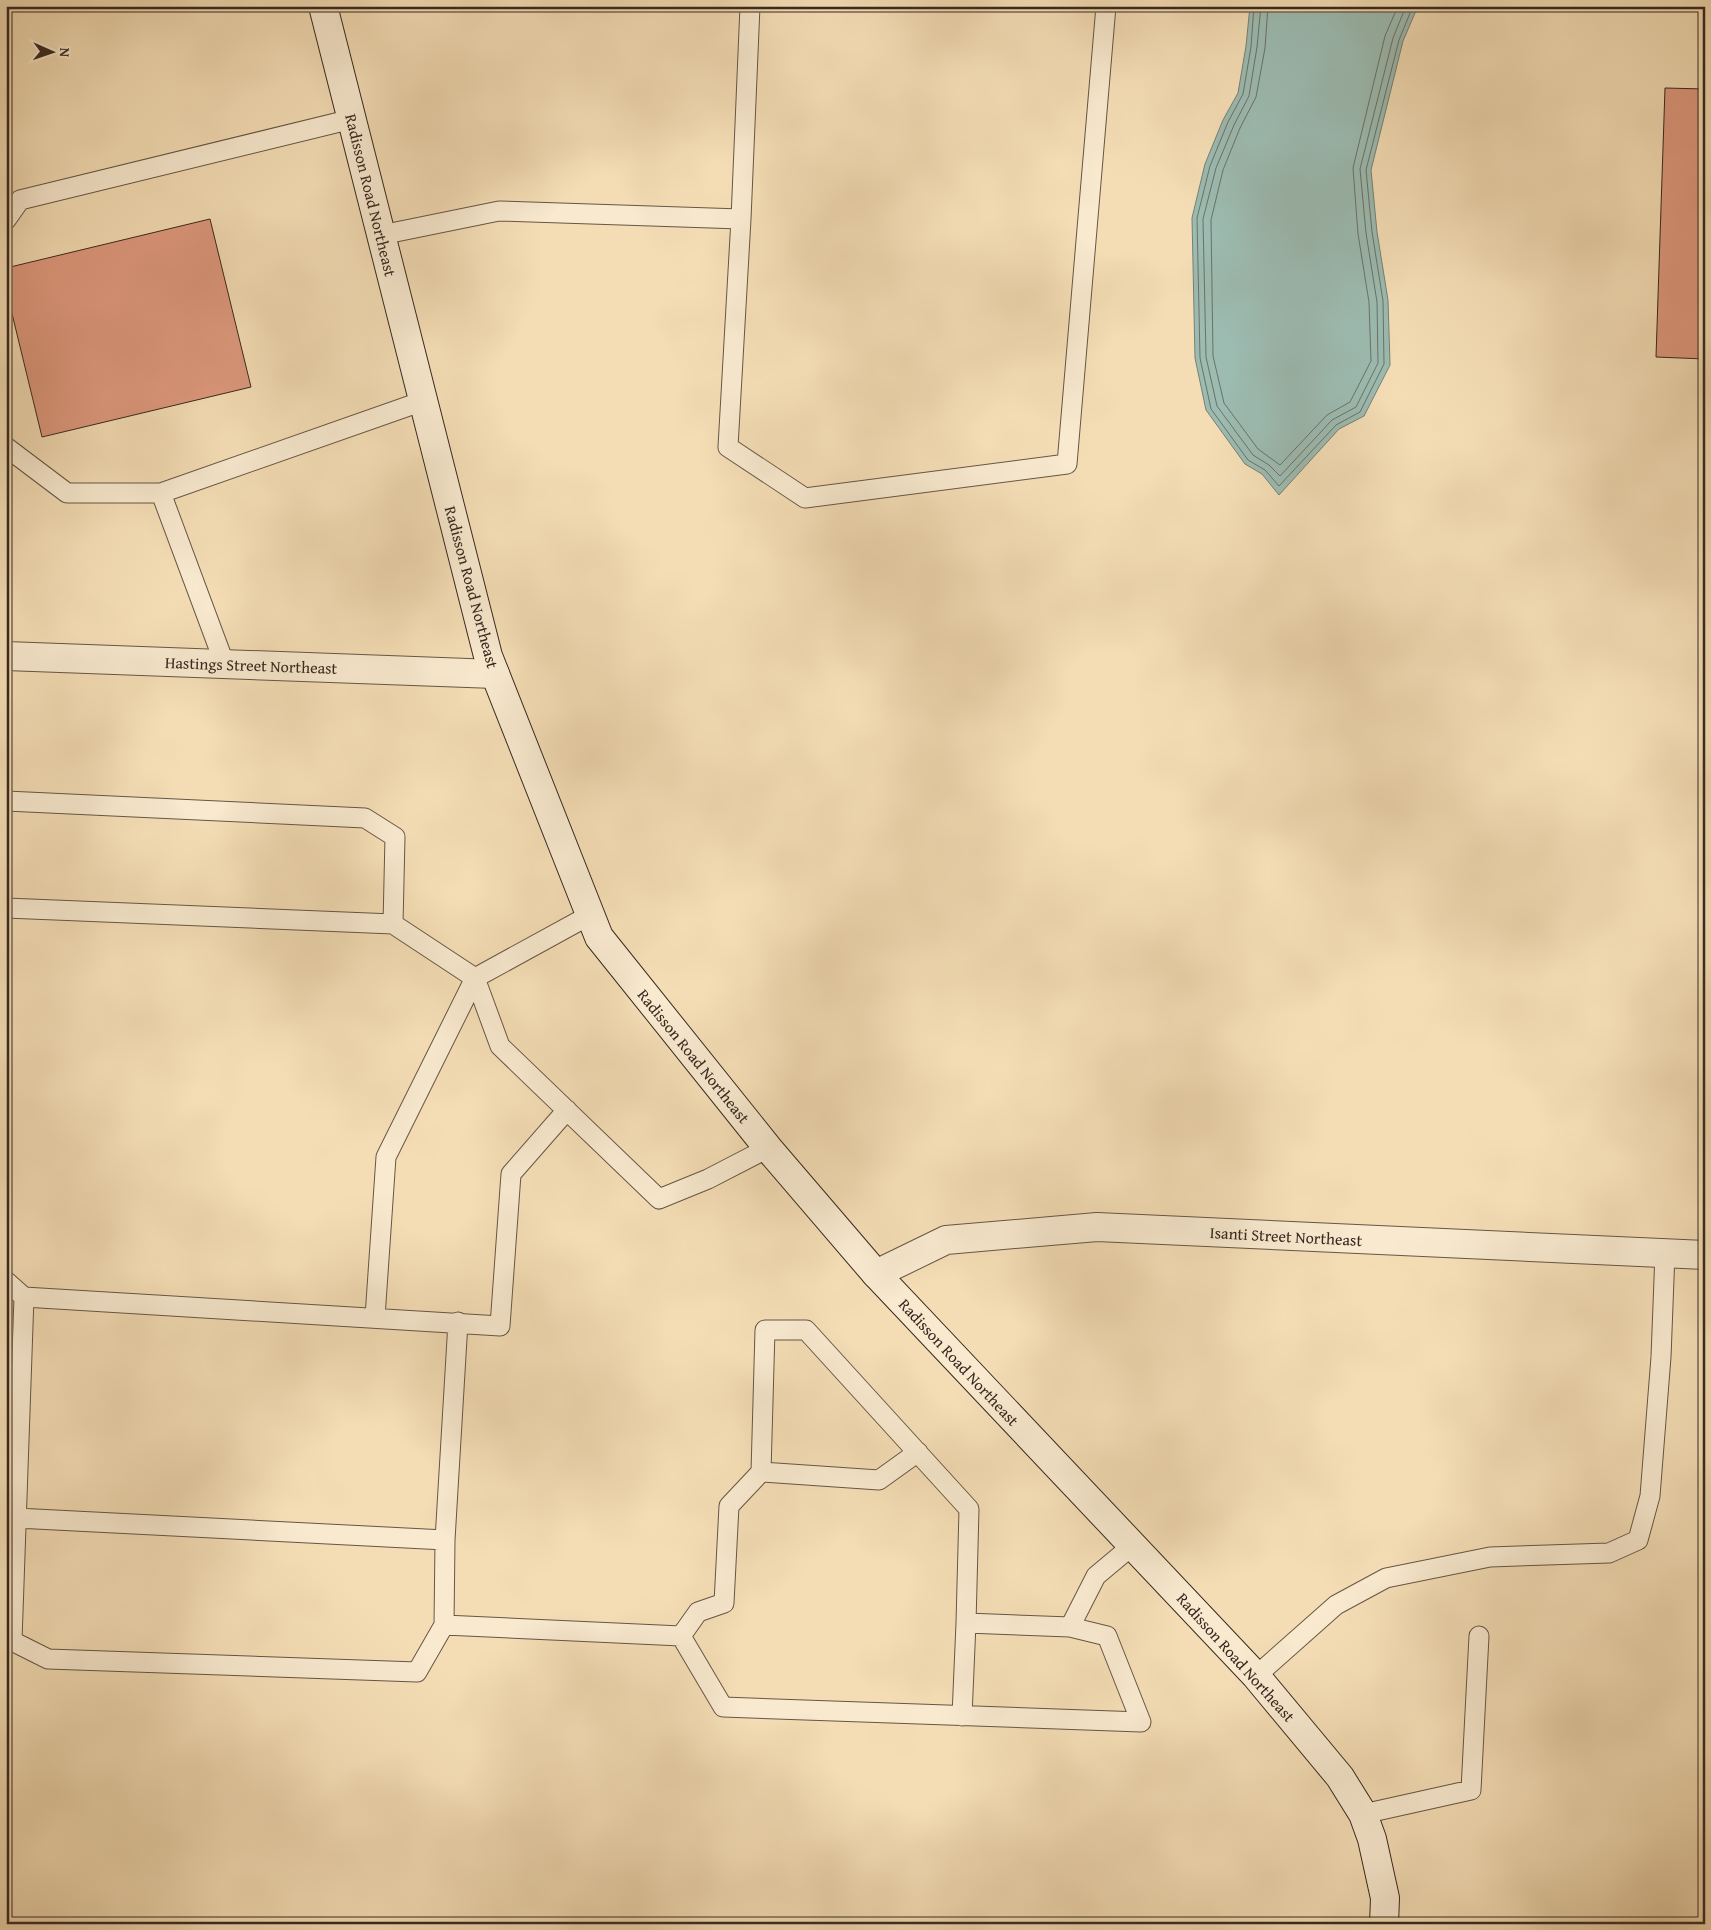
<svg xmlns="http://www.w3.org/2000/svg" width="1711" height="1930" viewBox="0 0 1711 1930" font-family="'Gentium Book Plus',serif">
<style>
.water{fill:#9cbbb1;stroke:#748177}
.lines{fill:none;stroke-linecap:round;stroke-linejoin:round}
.shore{stroke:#6a7268;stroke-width:1}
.building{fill:#de997e;stroke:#372920}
.lane-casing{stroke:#665645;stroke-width:21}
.street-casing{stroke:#665645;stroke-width:30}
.secondary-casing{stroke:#372920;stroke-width:30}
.lane{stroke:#f8e9cf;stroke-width:19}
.street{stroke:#f8e9cf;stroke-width:28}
.secondary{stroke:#f8e9cf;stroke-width:28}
.labels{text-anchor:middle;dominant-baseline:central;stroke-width:5;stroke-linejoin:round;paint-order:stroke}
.street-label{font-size:16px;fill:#372920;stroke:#f8e9cf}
</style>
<rect width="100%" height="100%" fill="#f4ddb5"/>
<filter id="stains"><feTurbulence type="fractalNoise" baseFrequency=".004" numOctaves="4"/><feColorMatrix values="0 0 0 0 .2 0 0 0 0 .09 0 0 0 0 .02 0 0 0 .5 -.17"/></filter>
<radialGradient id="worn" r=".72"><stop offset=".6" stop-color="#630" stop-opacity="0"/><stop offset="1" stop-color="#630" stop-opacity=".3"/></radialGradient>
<path class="water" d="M1250,6H1418L1403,41L1371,170L1377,232L1388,300L1390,365L1364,416L1339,429L1279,495L1262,474L1245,464L1206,410L1195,358L1192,218L1205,164L1223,120L1238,93L1246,46Z"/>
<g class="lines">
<path class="shore" d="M1254,6L1251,47L1243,94L1228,122L1210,166L1197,218L1200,358L1211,409L1248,460L1265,470L1279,486L1336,425L1360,412L1384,364L1383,301L1372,232L1366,170L1399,40L1413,6
M1261,6L1257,47L1249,96L1234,125L1216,168L1203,219L1206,357L1217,406L1253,455L1269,465L1280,476L1332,420L1356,407L1378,363L1377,302L1366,233L1360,169L1393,38L1406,6
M1268,6L1265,48L1256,97L1240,128L1223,170L1211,220L1213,356L1224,403L1258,449L1280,465L1327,415L1350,402L1371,361L1369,302L1358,234L1353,168L1385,36L1398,6"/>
</g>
<path class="building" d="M1665,88L1705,89V359L1656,357Z
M210,219L251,387L42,437L6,289V268Z"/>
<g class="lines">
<defs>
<path id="lane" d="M741,219L728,447L805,498L1067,464L1106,6
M6,220L20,200L352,119
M381,235L499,211L741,219L750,6
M6,447L67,493H161L423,401
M161,493L225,665
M6,801L365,818L395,837L393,924
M6,908L393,924L475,978L500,1046L659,1199L708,1179L768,1148
M6,1281L24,1297L500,1326L511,1174L567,1110
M24,1297L12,1641L48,1659L417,1672L444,1625L445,1540L458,1322
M375,1317L386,1157L475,978L590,915
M918,1452L879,1480L761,1472L765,1330H806L969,1509L966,1623
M16,1518L445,1540
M444,1625L681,1636L723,1707L1141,1722L1107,1636L1070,1627L966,1623L962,1716
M1070,1627L1096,1576L1133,1545
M681,1636L698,1612L724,1603L729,1506L761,1472
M1256,1676L1336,1605L1386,1578L1490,1557L1609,1553L1638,1540L1650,1496L1661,1357L1665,1253
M1363,1814L1471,1790L1479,1636"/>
<path id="street" d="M6,656L495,674
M876,1274L946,1240L1097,1227L1705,1255"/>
<path id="secondary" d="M323,6L488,656L599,937L768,1148L876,1274L1256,1676L1340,1777L1363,1814L1372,1839L1385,1898L1384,1924"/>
</defs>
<use href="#lane" class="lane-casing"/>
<use href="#street" class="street-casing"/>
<use href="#secondary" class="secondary-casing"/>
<use href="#lane" class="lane"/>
<use href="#street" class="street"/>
<use href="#secondary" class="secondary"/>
</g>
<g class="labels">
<g class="street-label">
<text transform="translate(371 195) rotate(76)">Radisson Road Northeast</text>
<text transform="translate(472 587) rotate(75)">Radisson Road Northeast</text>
<text transform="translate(251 665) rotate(2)">Hastings Street Northeast</text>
<text transform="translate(694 1056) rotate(51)">Radisson Road Northeast</text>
<text transform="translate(1286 1236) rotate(3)">Isanti Street Northeast</text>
<text transform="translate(959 1362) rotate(47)">Radisson Road Northeast</text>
<text transform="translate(1236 1657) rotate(48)">Radisson Road Northeast</text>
</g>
</g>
<rect width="1711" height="1930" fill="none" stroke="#f4ddb5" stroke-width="25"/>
<rect x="8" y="8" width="1696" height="1915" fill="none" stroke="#372920" stroke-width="2.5"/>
<rect x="12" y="12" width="1686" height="1905" fill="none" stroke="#372920"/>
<g transform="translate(52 52) rotate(92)" stroke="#f8e9cf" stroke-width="4" paint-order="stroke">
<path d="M0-4L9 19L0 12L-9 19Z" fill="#372920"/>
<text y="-8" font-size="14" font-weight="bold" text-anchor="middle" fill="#372920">N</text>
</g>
<rect width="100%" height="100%" filter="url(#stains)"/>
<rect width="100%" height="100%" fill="url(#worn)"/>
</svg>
